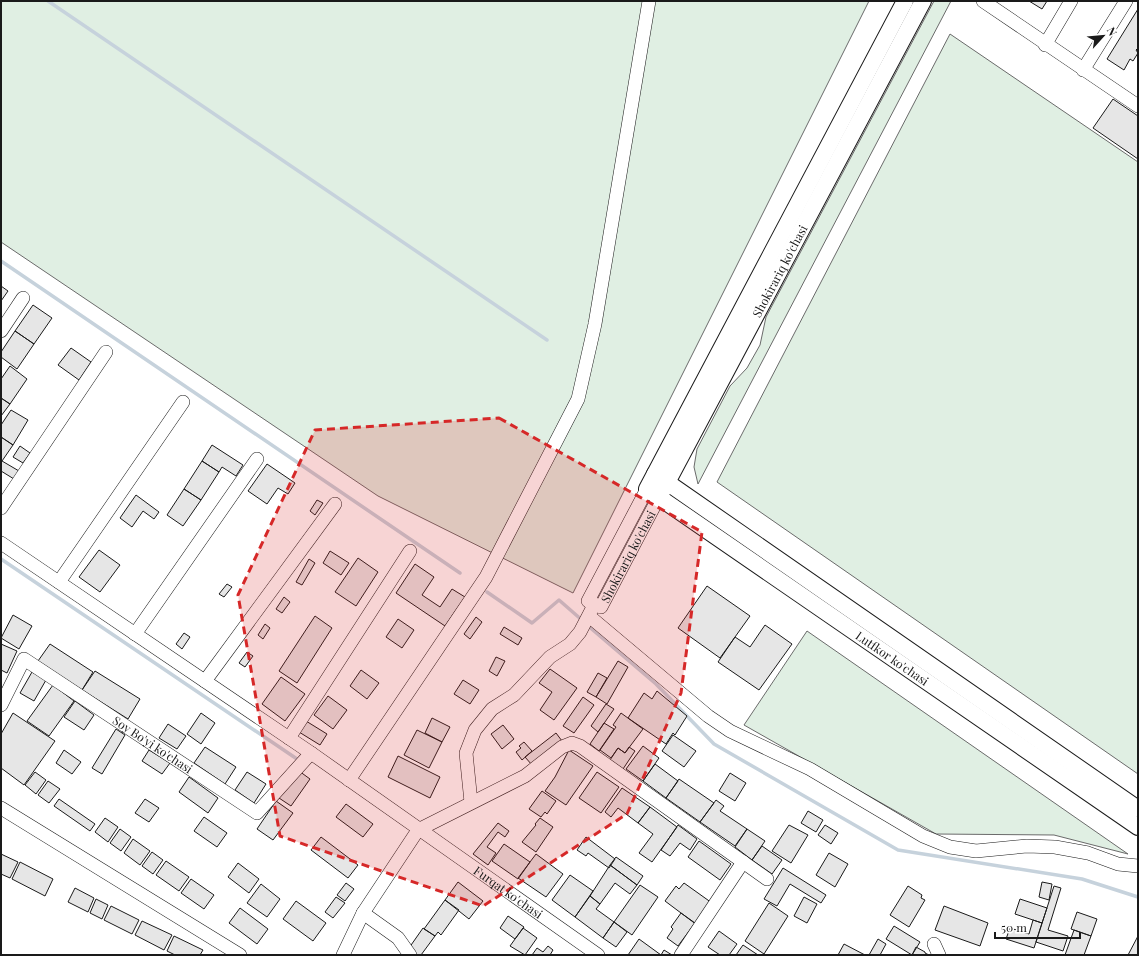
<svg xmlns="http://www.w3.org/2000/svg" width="1139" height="956" viewBox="0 0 1139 956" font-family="'Playfair Display',serif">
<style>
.green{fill:#e0efe3;stroke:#6a6a6a}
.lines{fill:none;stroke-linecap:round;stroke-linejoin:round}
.stream{stroke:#c6d2dc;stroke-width:3.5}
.building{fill:#e6e6e6;stroke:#1a1a1a}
.minor-casing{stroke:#1a1a1a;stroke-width:14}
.major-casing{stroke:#1a1a1a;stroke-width:18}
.minor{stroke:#fff;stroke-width:13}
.major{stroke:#fff;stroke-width:16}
.marked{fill:#d62828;fill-opacity:0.2;stroke:#d62828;stroke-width:3;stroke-dasharray:8 5;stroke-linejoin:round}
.labels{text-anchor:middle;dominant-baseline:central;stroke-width:3;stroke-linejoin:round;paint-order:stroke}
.street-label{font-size:12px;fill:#1a1a1a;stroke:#fff}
</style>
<rect width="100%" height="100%" fill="#fff"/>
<path class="green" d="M1,1H869L573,593L378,496L1,242Z
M934,1H951L698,484L694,467L697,449L730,386L747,368L760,345L766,317Z
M950,34L1138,162V774L717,482Z
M807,631L1128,854L1054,835L936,834L744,725Z"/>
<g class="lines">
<path class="stream" d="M48,1L547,340
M1,261L460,573
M1,559L297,759
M487,592L532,623L559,600L583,621
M587,625L656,684L714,744L898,850L1082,879L1138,897"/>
</g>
<path class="building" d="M1029,1H1047L1042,9Z
M1138,9V48L1136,50L1138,53L1133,61L1130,59L1124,70L1107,59Z
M1113,99L1138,116V159L1093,128Z
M1,286L8,291L1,301Z
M33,305L52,318L34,344L15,331Z
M15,331L34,344L17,369L1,357V352Z
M71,348L91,362L79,380L58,365Z
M10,366L27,379L10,404L1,398V379Z
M1,398L10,404L1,416Z
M11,410L28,420L13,445L1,437V425Z
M1,437L13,445L2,461L19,471L14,479L1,471Z
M212,445L243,465L236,476L222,467L219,472L202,461Z
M20,446L30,453L23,463L13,457Z
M202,461L219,472L201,500L184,489Z
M267,464L295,483L288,494L278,488L267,504L248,491Z
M184,489L201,500L183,526L167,515Z
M136,495L159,512L154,519L143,511L132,527L120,518Z
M317,500L323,503L315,515L310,511Z
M99,550L120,565L100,592L79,577Z
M330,551L349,563L341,575L323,563Z
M358,558L378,572L356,606L335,592Z
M309,559L315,563L302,585L296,582Z
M415,564L434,577L422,595L440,607L452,589L465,597L445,626L396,593Z
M227,584L232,587L224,597L219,594Z
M707,586L750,616L720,658L678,628Z
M284,597L290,602L282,613L276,609Z
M13,615L32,626L19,649L1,638Z
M315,616L332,628L297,683L279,671Z
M476,617L482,622L470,639L464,634Z
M398,619L414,630L402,648L386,637Z
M265,624L270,628L263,639L258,635Z
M765,625L792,644L759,690L718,662L735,637L750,647Z
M504,627L522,638L518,645L500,634Z
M184,633L190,637L182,649L176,644Z
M1,644L17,651L7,673L1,670Z
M50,644L93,672L82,690L38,661Z
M247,652L253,656L245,667L239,663Z
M496,657L505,661L497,676L489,671Z
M618,661L628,667L607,704L596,697Z
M550,669L577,688L554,720L540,710L552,692L539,683Z
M361,670L379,683L367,699L350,686Z
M95,671L140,699L128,719L82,690Z
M32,672L46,680L34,701L20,693Z
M598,673L607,678L596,697L587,692Z
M281,677L305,694L285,721L262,704Z
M463,680L479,690L470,704L454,694Z
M53,685L74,701L49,736L27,721Z
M657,691L687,716L675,735L673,733L666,744L628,718L644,693L652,699Z
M328,696L347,710L333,729L314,715Z
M583,697L594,705L574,733L563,726Z
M75,701L94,715L84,730L64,717Z
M606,704L614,709L598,732L591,726Z
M13,713L55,741L24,785L1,768V734Z
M201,713L215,723L201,744L187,734Z
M621,713L643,729L625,753L618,748L611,758L600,750L616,727L613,725Z
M432,718L450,727L442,742L425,733Z
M306,721L327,734L320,745L299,732Z
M604,723L614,729L599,751L590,744Z
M168,724L186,736L177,749L159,738Z
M503,725L514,739L502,749L491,734Z
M116,729L125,735L102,774L92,768Z
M417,730L442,742L429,768L404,755Z
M556,733L562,741L532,765L525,757Z
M673,735L696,751L684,767L662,751Z
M524,742L532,751L522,760L516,752L521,748L519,746Z
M643,746L659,758L643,781L626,769Z
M205,747L236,767L225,784L194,763Z
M629,747L635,751L623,769L610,760L618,748L625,753Z
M64,750L81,762L72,774L56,763Z
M149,750L170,763L162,774L142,761Z
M569,750L593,766L566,805L545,791L555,777Z
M398,756L440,777L430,798L388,777Z
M655,764L678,781L666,798L643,781Z
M299,771L310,779L291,806L279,798Z
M35,772L46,780L36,794L25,785Z
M247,772L266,784L254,803L235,790Z
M597,772L619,787L601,813L579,798Z
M730,773L746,783L735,801L719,791Z
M189,777L218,798L208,813L179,792Z
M679,779L714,803L700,822L666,798Z
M48,781L60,789L49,803L38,795Z
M622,788L650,807L638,823L618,808L611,817L605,812Z
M542,791L556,801L547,814L545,812L541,817L529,809Z
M59,799L95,824L90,831L54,806Z
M145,799L159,808L149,822L135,813Z
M716,800L724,806L720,811L747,829L735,846L700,822Z
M276,801L293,813L273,840L257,829Z
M346,804L373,824L363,837L336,817Z
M650,807L677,827L652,862L639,853L653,834L638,823Z
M808,811L823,820L816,832L801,823Z
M204,817L227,833L217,847L194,831Z
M105,818L118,827L108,842L95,832Z
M540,818L553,827L536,852L522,842L536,825L535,824Z
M498,823L509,831L505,837L498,832L487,847L496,853L488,865L473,854Z
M678,825L697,839L690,850L680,843L670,856L661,850Z
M789,825L808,835L791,863L772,851Z
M825,825L838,833L831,844L818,835Z
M120,829L131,837L121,851L110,843Z
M747,829L765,841L752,860L735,847Z
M321,837L358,865L348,878L311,850Z
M586,837L615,859L609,868L588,853L586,856L577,850Z
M133,839L150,851L140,865L124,853Z
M699,841L731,864L720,880L688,857Z
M504,844L530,862L518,879L492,861Z
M762,846L782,860L772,874L752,860Z
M152,852L163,860L153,874L142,866Z
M829,853L848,864L835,887L816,875Z
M1,854L18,862L10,878L1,874Z
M536,854L563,874L546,897L518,878Z
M616,857L643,876L637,885L610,865Z
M166,861L189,877L179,891L156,875Z
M20,862L53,879L45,896L12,879Z
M238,863L259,879L249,893L228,877Z
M610,865L637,885L630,894L615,883L600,904L590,896Z
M783,868L826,895L821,903L790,884L777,906L764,899Z
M570,875L593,891L575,917L552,900Z
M191,879L214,895L204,909L181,893Z
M458,882L483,901L469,919L445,900Z
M1042,882L1052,884L1049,900L1039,897Z
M346,883L354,889L345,901L337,895Z
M684,883L712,903L697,925L665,901L676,886L679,889Z
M261,884L280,899L267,917L247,903Z
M640,885L658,897L632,935L614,922Z
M908,886L922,895L921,898L925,900L909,927L890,915Z
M1054,886L1061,888L1048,930L1068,936L1063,951L1036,942Z
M75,888L94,898L88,912L68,902Z
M590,896L600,904L596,909L614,922L603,938L575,917Z
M336,897L345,903L333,918L325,912Z
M804,897L817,904L807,923L794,916Z
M96,899L108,905L102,919L90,913Z
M1020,899L1047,908L1042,923L1015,914Z
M445,900L459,910L441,935L438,932L435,936L424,929Z
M296,901L326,923L313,941L283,919Z
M769,903L788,916L764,954L745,941Z
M111,906L139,920L132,934L104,920Z
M944,906L988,923L980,946L935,930Z
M240,908L268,929L257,944L229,923Z
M1077,912L1097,919L1091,936L1071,929Z
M681,913L695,923L678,946L667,938L673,929L671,927Z
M508,916L524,927L515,939L500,928Z
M1033,920L1042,923L1034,948L1006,939L1010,928L1029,934Z
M142,921L172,935L164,950L135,935Z
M614,922L627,932L616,947L603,938Z
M894,926L920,942L912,955L886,939Z
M423,928L435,936L421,955H413L409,948Z
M523,928L537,938L525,955L510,946Z
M1074,930L1091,936L1084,955H1065Z
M719,931L737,944L729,955H720L708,947Z
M174,936L203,950L200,955H175L167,951Z
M1138,936V955H1128Z
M639,939L661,955L664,950L672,955H628Z
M878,939L886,944L880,955H869Z
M844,944L865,955H838Z
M743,945L758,955H736Z
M548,946L553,950L550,955H532L537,948L543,952Z
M916,947L925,952V953L929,955H912Z"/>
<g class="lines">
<defs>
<g id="minor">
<path d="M983,1L1138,106"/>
<path d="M1045,45L1071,1"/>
<path d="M1083,70L1126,1"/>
<path d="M1,331L23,298"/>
<path id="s1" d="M647,489L588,601L601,607L659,497"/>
<path d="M1,508L106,352"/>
<path id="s2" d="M1,543L311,753L598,955"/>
<path d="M59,582L183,402"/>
<path d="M589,616L708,716L730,731L810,769L923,836L950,847L976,851L1027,846L1055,847L1088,853L1118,864L1138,866"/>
<path d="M135,634L257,459"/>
<path d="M205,681L335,504"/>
<path id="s3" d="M1,705L24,659L257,813L311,753"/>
<path d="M289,738L410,551"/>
<path d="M349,780L486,577L578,399L595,324L649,1"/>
<path d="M471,802L466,753L475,730L492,709L514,695L550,657L570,644L580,632L592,609"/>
<path d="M1,808L240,955"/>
<path d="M363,913L398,938L410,955"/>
<path d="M934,944L939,955"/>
<path d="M343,955L363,913L418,830L525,776L562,747L572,743L580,746L767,879"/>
<path d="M681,955L743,862"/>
</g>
<g id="major">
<path id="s4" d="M905,1L647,489L1138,827"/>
<path d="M655,474L1138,809"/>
<path id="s5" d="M663,490L923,1"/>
</g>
</defs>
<use href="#minor" class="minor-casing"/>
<use href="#major" class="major-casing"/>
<use href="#minor" class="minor"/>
<use href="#major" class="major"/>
</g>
<path class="marked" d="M499,418L702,532L681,693L627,814L483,906L280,836L238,595L315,430Z"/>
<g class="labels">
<g class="street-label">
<text stroke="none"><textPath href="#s5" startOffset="248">Shokirariq ko'chasi</textPath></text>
<text stroke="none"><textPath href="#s1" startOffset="198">Shokirariq ko'chasi</textPath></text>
<text stroke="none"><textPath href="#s4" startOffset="850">Lutfkor ko'chasi</textPath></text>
<text stroke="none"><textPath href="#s3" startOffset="206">Soy Bo'yi ko'chasi</textPath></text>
<text stroke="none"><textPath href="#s2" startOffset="616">Furqat ko'chasi</textPath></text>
</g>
</g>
<rect width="1139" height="956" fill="none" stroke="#1a1a1a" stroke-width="4"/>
<g transform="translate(1103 36) rotate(63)" stroke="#ffffff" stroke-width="3" paint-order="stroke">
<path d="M0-3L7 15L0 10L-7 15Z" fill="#1a1a1a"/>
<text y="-6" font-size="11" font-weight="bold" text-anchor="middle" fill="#1a1a1a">N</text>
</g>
<path d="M995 932v6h85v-6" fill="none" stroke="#1a1a1a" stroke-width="2"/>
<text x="1001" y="932" font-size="12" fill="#1a1a1a" stroke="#ffffff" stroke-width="3" paint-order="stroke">50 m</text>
</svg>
